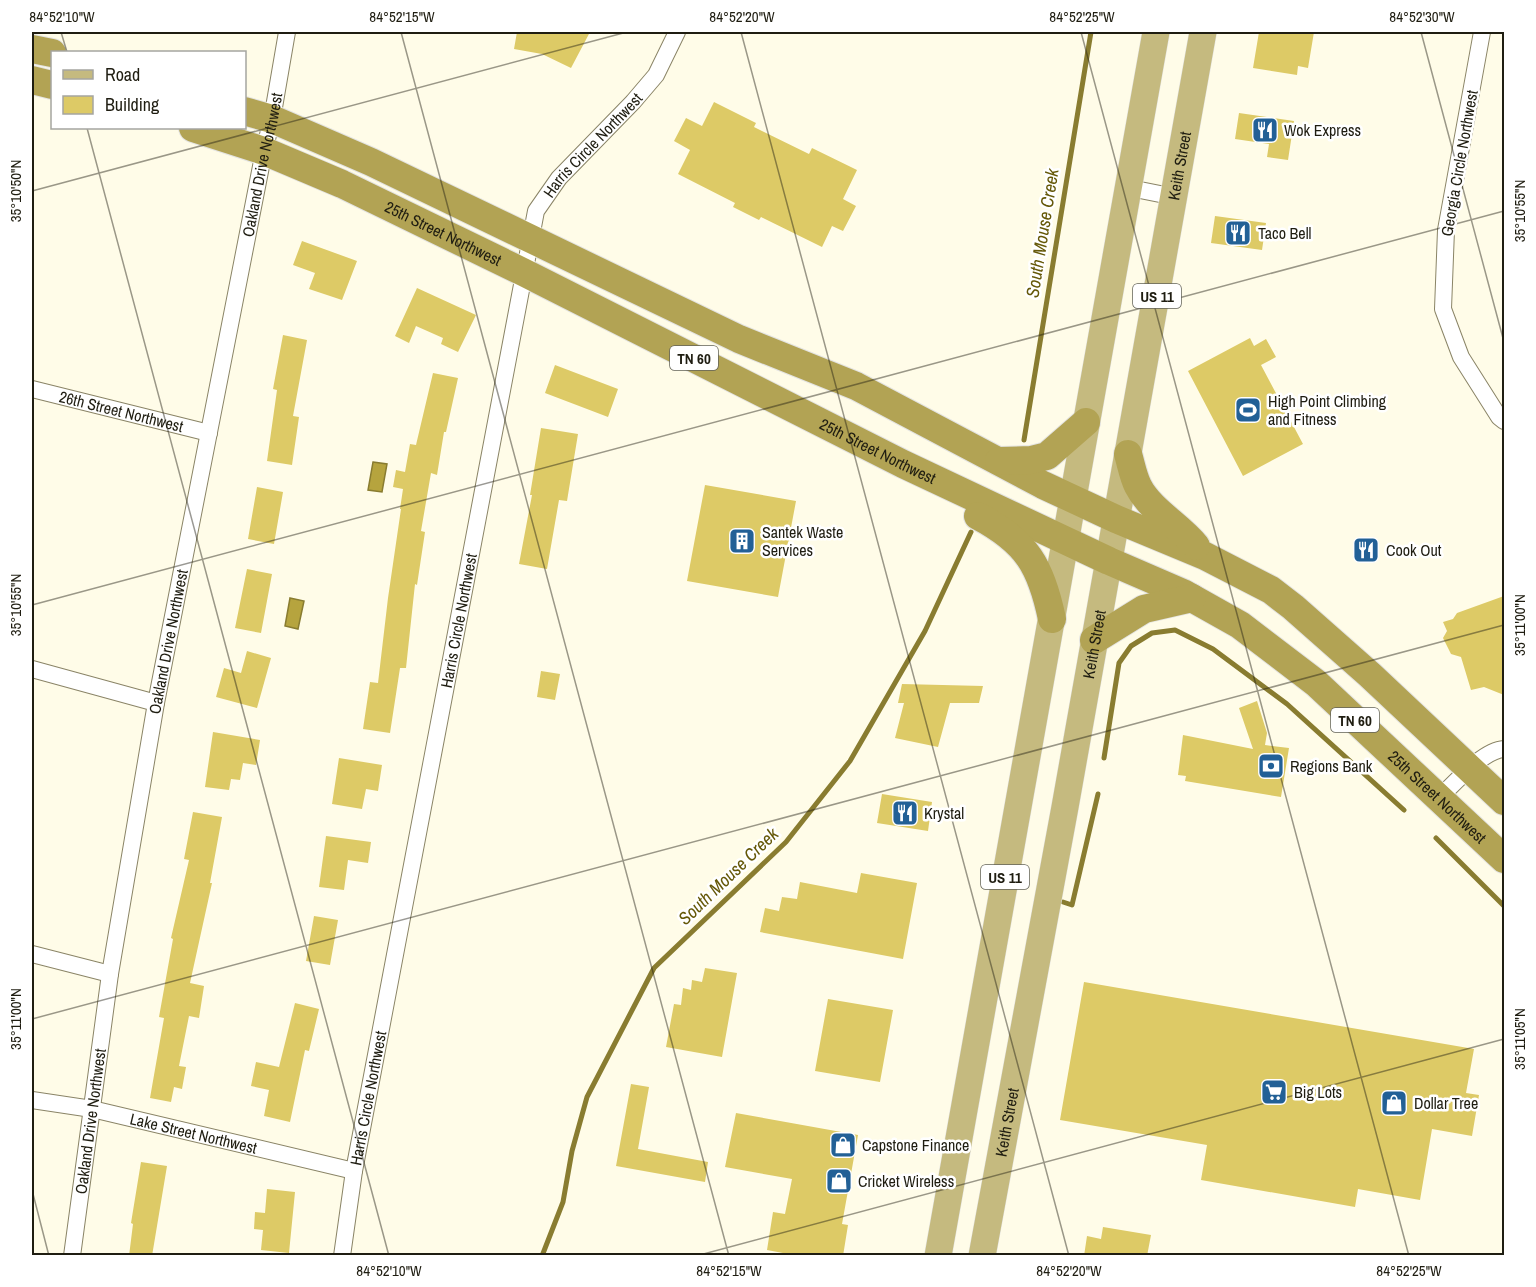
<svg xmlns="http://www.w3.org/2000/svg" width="1536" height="1287" viewBox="0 0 1536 1287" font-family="'Archivo Narrow',sans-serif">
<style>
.water{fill:#b6a43e;stroke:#897c30;stroke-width:1.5}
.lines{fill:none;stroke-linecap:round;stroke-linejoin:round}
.stream{stroke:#897c30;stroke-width:5}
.building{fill:#ddca66}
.minor-casing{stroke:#8a8466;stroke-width:18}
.primary-casing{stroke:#e4e4e2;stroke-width:28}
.trunk-casing{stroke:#e4e4e2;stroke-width:30}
.minor{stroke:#fff;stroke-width:16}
.primary{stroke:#c5ba7f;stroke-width:27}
.trunk{stroke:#b2a354;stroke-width:28}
.ticks{fill:none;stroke:#1f1d11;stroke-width:1.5;stroke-opacity:0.45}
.labels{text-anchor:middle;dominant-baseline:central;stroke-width:5;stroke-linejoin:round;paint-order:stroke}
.shield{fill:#fff;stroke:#626158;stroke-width:1.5}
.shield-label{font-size:15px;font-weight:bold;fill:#1f1d11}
.poi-label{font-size:16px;fill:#1f1d11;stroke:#fff;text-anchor:start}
.street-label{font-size:16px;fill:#1f1d11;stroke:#fff}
.water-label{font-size:18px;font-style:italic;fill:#655808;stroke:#fff}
.neatline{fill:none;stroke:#1f1d11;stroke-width:2}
.ticks-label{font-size:15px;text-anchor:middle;fill:#1f1d11}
</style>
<rect width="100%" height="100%" fill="#fffce8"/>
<path class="water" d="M373,462L387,464L382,492L368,490Z
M290,598L304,601L298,629L285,626Z"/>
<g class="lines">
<path class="stream" d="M1024,440L1091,32
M1104,758L1119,663L1131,646L1152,633L1175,630L1213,649L1287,704L1404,810
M1436,838L1504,906
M1063,902L1072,905L1098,794
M542,1256L563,1202L572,1151L587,1097L654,968L786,842L850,761L925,631L971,532"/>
</g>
<path class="building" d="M517,32H590L571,68L542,54L514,49Z
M1259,32H1314L1308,68L1298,66L1297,75L1253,68Z
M714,102L756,123L754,127L809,154L812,148L857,170L843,199L856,206L843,231L832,226L822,247L761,217L759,220L733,207L735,203L678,174L690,150L674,141L686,118L702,126Z
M1239,113L1294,121L1288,160L1267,157L1269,144L1235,139Z
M1215,216L1266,223L1262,250L1211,243Z
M302,241L357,261L342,300L309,289L315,273L293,265Z
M417,288L476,315L458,352L441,344L443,338L416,326L409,343L395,336Z
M283,335L307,340L293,416L299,417L292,465L267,461L277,390L273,389Z
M1250,338L1254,346L1266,339L1276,357L1261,365L1303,444L1243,476L1188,371Z
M555,365L618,389L608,417L545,393Z
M433,373L458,378L446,432H444L437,475L431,473L421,531L425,532L417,585L415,584L406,668H400L390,733L363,729L370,682L378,683L388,598L401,509H400L403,489L393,487L396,470L405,472L410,444L416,445Z
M541,428L578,434L567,501L559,500L547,569L519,564L532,495H530Z
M705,485L796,501L778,597L687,581Z
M257,487L283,492L274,544L248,539Z
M247,569L272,574L261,633L235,628Z
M1504,596V695L1484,687L1471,690L1461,657L1451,654L1443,638L1447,631L1443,622L1453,619L1457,613Z
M247,651L271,658L257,708L216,697L224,668L241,673Z
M541,671L560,674L555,700L537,697Z
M902,684L983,686L979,703H950L938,747L895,738L904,703H898Z
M1257,701L1267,733L1265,745L1289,748L1281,797L1185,781L1186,776L1178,775L1183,735L1253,749L1239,708Z
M213,732L260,740L256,765L243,763L240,780L231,779L229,790L205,787Z
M339,758L382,765L378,791L366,789L362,809L332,804Z
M882,794L932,802L928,831L877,823Z
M193,812L222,817L210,883H212L190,983L204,986L199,1018L189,1016L179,1066L186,1067L182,1089L174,1087L171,1102L150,1098L164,1018L159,1017L173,939L171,938L189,860L184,859Z
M326,836L371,842L368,863L348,860L344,890L319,887Z
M861,873L917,883L903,959L760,932L765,908L779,911L782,897L797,899L800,882L857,893Z
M314,916L338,920L330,965L306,961Z
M705,968L737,973L722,1057L666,1047L674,1004L681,1005L683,988L691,990L692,980L702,982Z
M1084,982L1474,1049L1466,1093L1479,1095L1472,1136L1432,1129L1420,1200L1358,1189L1355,1207L1201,1180L1207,1145L1060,1120Z
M828,999L893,1010L880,1082L815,1071Z
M295,1003L319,1009L309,1051L305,1050L290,1122L264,1116L269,1090L251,1086L256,1062L279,1067Z
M631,1084L649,1087L638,1149L708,1162L705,1182L616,1166Z
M736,1113L858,1135L842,1224L848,1225L843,1256H799L767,1250L773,1212L785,1214L792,1179L725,1167Z
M141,1162L167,1166L152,1256H129L133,1224L131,1223Z
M267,1189L295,1192L289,1253L261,1250L263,1230L254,1229L255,1212L265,1213Z
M1103,1227L1151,1235L1147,1256H1084L1087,1236L1101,1239Z"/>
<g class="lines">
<defs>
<g id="minor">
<path d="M1482,32L1446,230L1443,309L1461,357L1499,417L1504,421"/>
<path d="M1130,188L1175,197"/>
<path id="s1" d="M32,389L209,433"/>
<path d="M32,669L156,703"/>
<path d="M1439,798C1454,784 1483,750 1504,749"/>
<path d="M32,954L110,974"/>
<path id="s2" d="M32,1100L92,1109L354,1171"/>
<path id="s3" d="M72,1256L110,974L156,703L264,151L272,119L287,32"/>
<path id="s4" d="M342,1256L354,1171L536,211L559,178L633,102L656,75L677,32"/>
</g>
<g id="primary">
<path d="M938,1256L1156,32"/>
<path id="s5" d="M982,1256L1065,807L1203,32"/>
</g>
<g id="trunk">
<path d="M32,49L52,53"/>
<path d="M32,80L52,85"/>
<path d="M244,111L272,119L371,162L739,339L856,386L1043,485L1116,519L1205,556L1271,590L1293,607L1370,675L1504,801"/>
<path id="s6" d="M193,128L264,151L342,184L523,272L903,464L1109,561L1183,593L1240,625L1316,683L1504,859"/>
<path d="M1128,454C1131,464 1133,476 1138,486C1150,510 1179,525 1196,546"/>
<path d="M999,461L1031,460L1047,456L1086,422"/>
<path d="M978,516C1027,542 1041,566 1052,619"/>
<path d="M1094,640L1144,609L1192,598"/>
</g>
</defs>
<use href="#minor" class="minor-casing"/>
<use href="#primary" class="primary-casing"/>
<use href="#trunk" class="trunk-casing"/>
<use href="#minor" class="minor"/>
<use href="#primary" class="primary"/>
<use href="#trunk" class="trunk"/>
</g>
<path class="ticks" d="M61,32L67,52M401,32L729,1256M741,32L1069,1256M1081,32L1409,1256M1421,32L1504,342M87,128L389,1256M32,191L627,32M32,605L1504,211M32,1019L1504,625M32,1190L49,1256M696,1256L1504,1039"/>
<defs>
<symbol id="restaurant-square" viewBox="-11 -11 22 22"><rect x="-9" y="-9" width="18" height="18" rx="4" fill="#226096" stroke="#fff"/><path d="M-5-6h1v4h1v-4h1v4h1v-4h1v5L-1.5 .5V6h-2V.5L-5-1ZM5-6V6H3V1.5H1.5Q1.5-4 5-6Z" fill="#fff"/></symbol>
<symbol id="stadium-square" viewBox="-11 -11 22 22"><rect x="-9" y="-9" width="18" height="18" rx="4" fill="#226096" stroke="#fff"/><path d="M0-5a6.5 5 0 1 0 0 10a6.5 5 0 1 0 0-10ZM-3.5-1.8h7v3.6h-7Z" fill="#fff"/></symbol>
<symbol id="building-square" viewBox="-11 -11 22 22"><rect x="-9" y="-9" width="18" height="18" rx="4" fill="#226096" stroke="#fff"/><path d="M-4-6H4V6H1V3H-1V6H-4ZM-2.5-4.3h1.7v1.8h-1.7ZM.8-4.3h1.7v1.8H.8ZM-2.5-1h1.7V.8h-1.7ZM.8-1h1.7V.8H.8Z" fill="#fff"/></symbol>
<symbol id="bank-square" viewBox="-11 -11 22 22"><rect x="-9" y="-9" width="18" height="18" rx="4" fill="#226096" stroke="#fff"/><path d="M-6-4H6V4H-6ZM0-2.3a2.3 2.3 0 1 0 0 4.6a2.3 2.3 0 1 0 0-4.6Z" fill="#fff"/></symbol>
<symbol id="supermarket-square" viewBox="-11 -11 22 22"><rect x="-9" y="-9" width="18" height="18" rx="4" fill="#226096" stroke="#fff"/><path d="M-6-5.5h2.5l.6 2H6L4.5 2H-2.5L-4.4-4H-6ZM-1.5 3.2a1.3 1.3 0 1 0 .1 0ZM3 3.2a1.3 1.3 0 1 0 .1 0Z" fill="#fff"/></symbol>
<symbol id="shop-square" viewBox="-11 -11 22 22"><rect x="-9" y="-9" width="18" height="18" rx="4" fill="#226096" stroke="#fff"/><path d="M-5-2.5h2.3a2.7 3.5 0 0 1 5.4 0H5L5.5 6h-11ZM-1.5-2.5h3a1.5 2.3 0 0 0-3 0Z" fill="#fff"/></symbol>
</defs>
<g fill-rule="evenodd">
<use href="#restaurant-square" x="1250" y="115" width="30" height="30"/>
<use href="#restaurant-square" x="1223" y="218" width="30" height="30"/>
<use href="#stadium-square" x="1233" y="395" width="30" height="30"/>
<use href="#building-square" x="727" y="526" width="30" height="30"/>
<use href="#restaurant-square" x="1351" y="535" width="30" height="30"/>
<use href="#bank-square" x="1256" y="751" width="30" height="30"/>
<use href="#restaurant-square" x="890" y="798" width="30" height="30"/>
<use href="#supermarket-square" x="1259" y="1077" width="30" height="30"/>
<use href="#shop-square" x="1379" y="1088" width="30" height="30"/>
<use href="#shop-square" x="828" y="1130" width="30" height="30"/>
<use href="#shop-square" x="824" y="1166" width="30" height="30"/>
</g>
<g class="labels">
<g class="shield">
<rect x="1133" y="284" width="48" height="24" rx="4.5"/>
<rect x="670" y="346" width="48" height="24" rx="4.5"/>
<rect x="1331" y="708" width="48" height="24" rx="4.5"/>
<rect x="981" y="865" width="48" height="24" rx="4.5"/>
</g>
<g class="shield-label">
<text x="1157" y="296">US 11</text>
<text x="694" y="358">TN 60</text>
<text x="1355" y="720">TN 60</text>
<text x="1005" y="877">US 11</text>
</g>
<g class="poi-label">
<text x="1284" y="130">Wok Express</text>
<text x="1258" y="233">Taco Bell</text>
<text x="1268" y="401">High Point Climbing<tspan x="1268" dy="18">and Fitness</tspan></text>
<text x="762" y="532">Santek Waste<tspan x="762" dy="18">Services</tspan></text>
<text x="1386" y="550">Cook Out</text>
<text x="1290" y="766">Regions Bank</text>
<text x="924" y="813">Krystal</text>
<text x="1294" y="1092">Big Lots</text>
<text x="1414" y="1103">Dollar Tree</text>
<text x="862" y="1145">Capstone Finance</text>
<text x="858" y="1181">Cricket Wireless</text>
</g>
<g class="street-label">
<text stroke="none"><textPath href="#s4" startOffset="1150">Harris Circle Northwest</textPath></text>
<text transform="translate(1459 163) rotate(-80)">Georgia Circle Northwest</text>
<text stroke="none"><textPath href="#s3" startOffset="1108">Oakland Drive Northwest</textPath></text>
<text stroke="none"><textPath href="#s5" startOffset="1108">Keith Street</textPath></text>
<text stroke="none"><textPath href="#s6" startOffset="272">25th Street Northwest</textPath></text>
<text stroke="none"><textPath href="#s1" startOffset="92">26th Street Northwest</textPath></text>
<text stroke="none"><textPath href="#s6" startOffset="758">25th Street Northwest</textPath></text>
<text stroke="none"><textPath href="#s4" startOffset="646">Harris Circle Northwest</textPath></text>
<text stroke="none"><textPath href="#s3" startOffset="622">Oakland Drive Northwest</textPath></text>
<text stroke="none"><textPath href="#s5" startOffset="622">Keith Street</textPath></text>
<text stroke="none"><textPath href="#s6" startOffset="1422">25th Street Northwest</textPath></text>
<text stroke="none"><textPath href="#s4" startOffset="160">Harris Circle Northwest</textPath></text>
<text stroke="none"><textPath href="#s3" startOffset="136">Oakland Drive Northwest</textPath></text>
<text stroke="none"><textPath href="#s5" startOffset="136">Keith Street</textPath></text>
<text stroke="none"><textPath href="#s2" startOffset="165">Lake Street Northwest</textPath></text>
</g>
<g class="water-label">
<text transform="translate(1042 233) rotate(-81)">South Mouse Creek</text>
<text transform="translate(728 876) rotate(-44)">South Mouse Creek</text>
</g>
</g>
<rect width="1536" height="1287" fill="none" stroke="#ffffff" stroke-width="66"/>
<rect x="51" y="51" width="195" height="78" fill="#ffffff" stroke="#a5a5a0" stroke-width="1.5"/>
<rect x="63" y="70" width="30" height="9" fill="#c5ba7f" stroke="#a5a5a0" stroke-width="1.5"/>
<text x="105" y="81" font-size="18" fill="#1f1d11">Road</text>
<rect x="63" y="96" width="30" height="18" fill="#ddca66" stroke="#a5a5a0" stroke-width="1.5"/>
<text x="105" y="111" font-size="18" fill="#1f1d11">Building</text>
<rect x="33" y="33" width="1470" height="1221" class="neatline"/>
<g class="ticks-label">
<text x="62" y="22">84°52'10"W</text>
<text x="402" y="22">84°52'15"W</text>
<text x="742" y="22">84°52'20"W</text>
<text x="1082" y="22">84°52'25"W</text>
<text x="1422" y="22">84°52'30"W</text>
<text transform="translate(16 191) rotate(-90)" y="5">35°10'50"N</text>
<text transform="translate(1520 211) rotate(-90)" y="5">35°10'55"N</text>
<text transform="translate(16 605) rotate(-90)" y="5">35°10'55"N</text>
<text transform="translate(1520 625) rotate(-90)" y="5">35°11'00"N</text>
<text transform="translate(16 1019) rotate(-90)" y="5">35°11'00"N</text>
<text transform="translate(1520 1039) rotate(-90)" y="5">35°11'05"N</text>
<text x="389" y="1276">84°52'10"W</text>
<text x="729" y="1276">84°52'15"W</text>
<text x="1069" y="1276">84°52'20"W</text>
<text x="1409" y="1276">84°52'25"W</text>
</g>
</svg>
